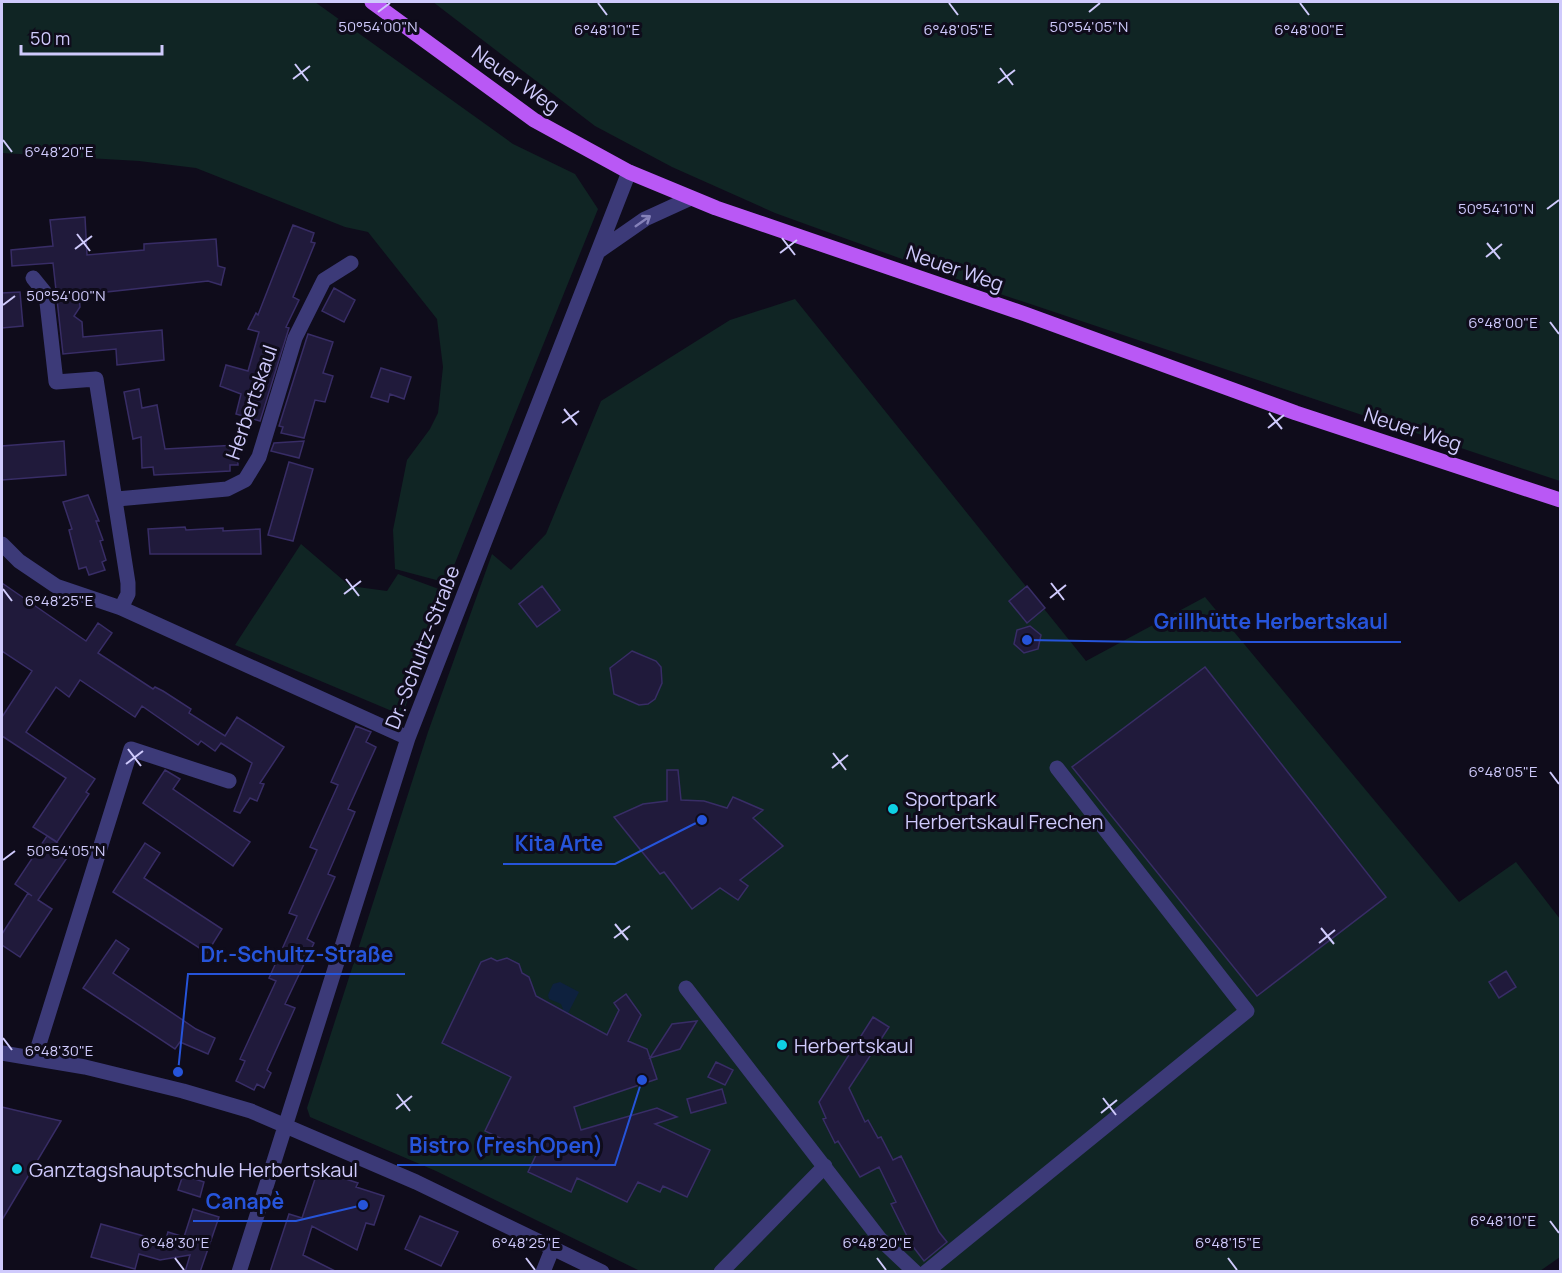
<svg xmlns="http://www.w3.org/2000/svg" width="1562" height="1273" viewBox="0 0 1562 1273" font-family="Manrope,sans-serif">
<style>
.green{fill:#102524}
.water{fill:#0e213e}
.building{fill:#201a3b;stroke:#382d66;stroke-width:1.5}
.lines{fill:none;stroke-linecap:round;stroke-linejoin:round}
.minor{stroke:#3c3a78;stroke-width:15}
.major{stroke:#b958f5;stroke-width:15}
.oneway{stroke:#8682ba}
.ticks{fill:none;stroke:#cfcafc;stroke-width:2}
.poi-dot{fill:#0ed0e4;stroke:#0f0c1b;stroke-width:2}
.labels{text-anchor:middle;dominant-baseline:central;stroke-width:6;stroke-linejoin:round;paint-order:stroke}
.street-label{font-size:20px;fill:#cfcafc;stroke:#0f0c1b}
.poi-label{font-size:20px;fill:#cfcafc;stroke:#0f0c1b;text-anchor:start}
.ticks-label{font-size:15px;text-anchor:middle;fill:#cfcafc;stroke:#0f0c1b;stroke-width:6;stroke-linejoin:round;paint-order:stroke}
.leader{fill:none;stroke:#2654da;stroke-width:2}
.callout-dot{fill:#2654da;stroke:#0f0c1b;stroke-width:2}
.callout-label{font-size:21px;text-anchor:middle;font-weight:bold;fill:#2654da;stroke:#0f0c1b;stroke-width:6;stroke-linejoin:round;paint-order:stroke}
</style>
<rect width="100%" height="100%" fill="#0f0c1b"/>
<path class="green" d="M2,2H315L513,144L575,174L598,209L451,573L440,581L395,569L393,530L407,460L430,429L438,413L443,367L437,319L368,232L345,227L196,168L139,161L2,153Z
M433,2H1560V481L982,288L775,213L672,167L595,126Z
M795,299L1086,661L1205,597L1459,902L1516,862L1560,919V1257L1540,1271H640L436,1171L310,1117L307,1108L428,732L492,554L511,570L546,534L601,401L730,320Z
M301,544L350,586L387,591L398,574L447,592L403,713L399,714L235,645Z"/>
<path class="water" d="M560,982L579,992L565,1019L560,1016L563,1009L561,1004L549,999L548,995L553,984Z"/>
<path class="building" d="M85,217L87,255L144,250V244L216,239L218,266L225,268L221,285L208,281L79,295L80,307L74,316L82,322L83,337L162,330L164,360L117,365L116,349L63,354L53,263L12,266L11,250L53,246L50,220Z
M293,225L314,233L311,242L315,243L293,297L299,300L286,327L289,328L260,421L236,414L241,394L220,386L226,365L248,371L259,332L248,329L256,313L258,315Z
M334,288L355,300L344,322L322,311Z
M20,292L23,326L2,328V293Z
M308,334L333,342L323,373L333,376L325,402L315,400L304,438L281,433L283,427L279,426Z
M381,368L411,377L404,399L390,394L388,402L371,397Z
M139,389L142,408L157,405L165,449L237,445L238,465H230V471L154,475L153,467L142,468L141,437L133,439L124,392Z
M64,441L66,475L2,480V446Z
M304,441L299,458L271,451L274,443Z
M289,462L313,469L293,541L268,535Z
M88,495L99,521H96L103,540L100,541L106,560L102,562L105,570L89,575L86,567L79,569L69,530L72,529L63,502Z
M185,527L186,530L223,528V531L260,529L261,554H150L148,529Z
M2,583L86,641L98,623L112,633L98,653L153,689L155,687L163,691L191,709L189,713L225,736L237,717L284,747L260,783L264,784L257,801L250,798L240,813L234,811L252,763L221,743L215,751L201,741L198,745L142,706L135,717L80,680L69,697L56,687L26,732L95,779L86,792L89,794L57,842L33,827L66,778L2,736V717L32,671L2,651Z
M542,586L560,610L537,627L519,604Z
M1027,586L1045,608L1027,623L1009,601Z
M1030,626L1041,635L1038,649L1024,653L1014,644L1017,630Z
M632,651L656,661L661,667L662,683L655,699L648,704L639,705L614,694L610,668Z
M1205,667L1386,897L1257,996L1072,767Z
M356,726L371,732L366,742L376,747L348,809L355,812L328,874L335,877L307,939L314,943L285,1004L295,1008L267,1070L271,1073L264,1088L257,1084L254,1090L236,1081L245,1061L240,1059L276,981L269,978L297,916L289,913L317,850L310,847L338,785L331,782Z
M165,770L180,779L173,789L250,842L233,866L143,803Z
M667,770H678L681,800L704,801L727,808L733,797L763,810L753,818L783,846L740,880L748,886L738,900L720,888L692,909L664,872L660,874L614,817L643,804L667,801Z
M47,836L71,852L38,900L52,909L20,957L2,945V934L28,893L32,896L15,884Z
M145,843L160,853L144,878L222,929L207,953L113,892Z
M116,940L129,949L113,973L196,1029L215,1038L208,1054L180,1042L175,1049L83,988Z
M491,958L497,961L507,958L519,964L522,973L529,977L536,996L607,1035L619,1010L614,1003L626,994L641,1015L628,1041L647,1049L657,1079L574,1107L581,1130L657,1108L677,1117L655,1124L710,1150L687,1197L663,1186L660,1192L638,1182L627,1202L577,1178L571,1192L528,1172L536,1155L485,1131L511,1077L442,1043L481,962Z
M1506,971L1516,987L1499,998L1489,982Z
M873,1017L889,1027L849,1088L865,1122L868,1120L878,1138L881,1137L893,1160L901,1156L939,1232L947,1242L924,1261L911,1244L891,1204L896,1202L879,1167L860,1177L838,1141L835,1143L823,1119L826,1118L819,1102Z
M697,1021L680,1049L650,1058L672,1024Z
M716,1062L733,1070L725,1085L708,1077Z
M722,1089L726,1103L691,1113L687,1099Z
M2,1107L61,1121L2,1220Z
M318,1170L358,1183L356,1187L384,1196L374,1225L366,1223L357,1250L312,1226L303,1255L337,1272H270L289,1214L302,1218Z
M183,1175L204,1182L200,1197L178,1190Z
M193,1209L219,1217L200,1272H185L190,1255L160,1260L139,1254L135,1269L91,1257L101,1224L165,1242L168,1232L184,1237Z
M420,1216L458,1232L441,1266L405,1249Z"/>
<g class="lines">
<path class="minor" d="M599,251L645,219L691,198
M33,278L46,294L56,382L96,379L128,583V594L121,608
M117,499L227,489L245,480L259,457L295,338L324,280L351,263
M2,544L19,561L56,586L121,608L408,738
M686,988L880,1239L915,1272
M2,1053L85,1067L183,1091L251,1111L416,1182L602,1272
M35,1057L131,749L229,781
M239,1272L408,738L629,172
M543,1272L553,1247
M721,1272L825,1166
M926,1272L1247,1011L1057,768"/>
<path class="major" d="M372,2L534,120L629,172L716,208L1025,314L1296,413L1560,500"/>
</g>
<defs><path id="oneway-shaft" d="M-6 0H5M1.5-3L5.5 0L1.5 3" fill="none" stroke-width="1.6" stroke-linecap="round" stroke-linejoin="round" transform="scale(1.5)"/></defs>
<use class="oneway" href="#oneway-shaft" transform="translate(643 221) rotate(-35)"/>
<path class="ticks" d="M598,3L607,15M949,3L958,15M1300,3L1309,15M378,12L390,3M1089,12L1100,3M295,64L308,81M1000,68L1013,85M293,79L310,66M998,83L1015,70M3,140L12,152M1547,209L1559,200M77,234L90,251M782,238L795,255M1487,243L1500,259M75,249L92,236M780,253L797,240M1486,257L1502,244M3,305L15,296M1550,322L1559,334M564,409L577,425M1269,413L1282,429M562,423L579,411M1268,428L1284,415M346,579L359,596M1051,583L1064,600M3,589L12,601M344,594L361,581M1050,598L1066,585M128,749L141,766M833,753L846,770M126,764L143,751M832,768L848,755M1550,772L1559,784M3,860L15,851M615,924L628,940M1321,928L1334,944M614,938L630,926M1319,943L1335,930M3,1038L12,1050M397,1094L410,1111M1103,1098L1116,1115M396,1109L412,1096M1101,1113L1117,1100M1550,1221L1559,1233M175,1258L184,1270M526,1258L535,1270M877,1258L886,1270M1228,1258L1237,1270"/>
<g class="poi-dot">
<circle cx="893" cy="809" r="6"/>
<circle cx="782" cy="1045" r="6"/>
<circle cx="17" cy="1169" r="6"/>
</g>
<g class="labels">
<g class="street-label">
<text transform="translate(516 79) rotate(35)">Neuer Weg</text>
<text transform="translate(955 268) rotate(19)">Neuer Weg</text>
<text transform="translate(251 402) rotate(-71)">Herbertskaul</text>
<text transform="translate(1413 429) rotate(18)">Neuer Weg</text>
<text transform="translate(422 647) rotate(-69)">Dr.-Schultz-Straße</text>
</g>
<g class="poi-label">
<text x="905" y="798">Sportpark<tspan x="905" dy="23">Herbertskaul Frechen</tspan></text>
<text x="794" y="1045">Herbertskaul</text>
<text x="29" y="1169">Ganztagshauptschule Herbertskaul</text>
</g>
</g>
<g class="ticks-label">
<text x="378" y="32">50°54'00"N</text>
<text x="1089" y="32">50°54'05"N</text>
<text x="607" y="35">6°48'10"E</text>
<text x="958" y="35">6°48'05"E</text>
<text x="1309" y="35">6°48'00"E</text>
<text x="59" y="157">6°48'20"E</text>
<text x="1496" y="214">50°54'10"N</text>
<text x="66" y="301">50°54'00"N</text>
<text x="1503" y="328">6°48'00"E</text>
<text x="59" y="606">6°48'25"E</text>
<text x="1503" y="777">6°48'05"E</text>
<text x="66" y="856">50°54'05"N</text>
<text x="59" y="1056">6°48'30"E</text>
<text x="1503" y="1226">6°48'10"E</text>
<text x="175" y="1248">6°48'30"E</text>
<text x="526" y="1248">6°48'25"E</text>
<text x="877" y="1248">6°48'20"E</text>
<text x="1228" y="1248">6°48'15"E</text>
</g>
<path class="leader" d="M1027 640L1142 642H1401M702 820L615 864H503M178 1072L188 974H405M642 1080L615 1165H397M363 1205L296 1221H193"/>
<g class="callout-dot">
<circle cx="1027" cy="640" r="6"/>
<circle cx="702" cy="820" r="6"/>
<circle cx="178" cy="1072" r="6"/>
<circle cx="642" cy="1080" r="6"/>
<circle cx="363" cy="1205" r="6"/>
</g>
<g class="callout-label">
<text x="1271" y="629">Grillhütte Herbertskaul</text>
<text x="559" y="851">Kita Arte</text>
<text x="297" y="962">Dr.-Schultz-Straße</text>
<text x="506" y="1153">Bistro (FreshOpen)</text>
<text x="245" y="1209">Canapè</text>
</g>
<rect width="1562" height="1273" fill="none" stroke="#cfcafc" stroke-width="6"/>
<path d="M21 45v9h141v-9" fill="none" stroke="#cfcafc" stroke-width="3"/>
<text x="30" y="45" font-size="18" fill="#cfcafc" stroke="#0f0c1b" stroke-width="4.5" paint-order="stroke">50 m</text>
</svg>
